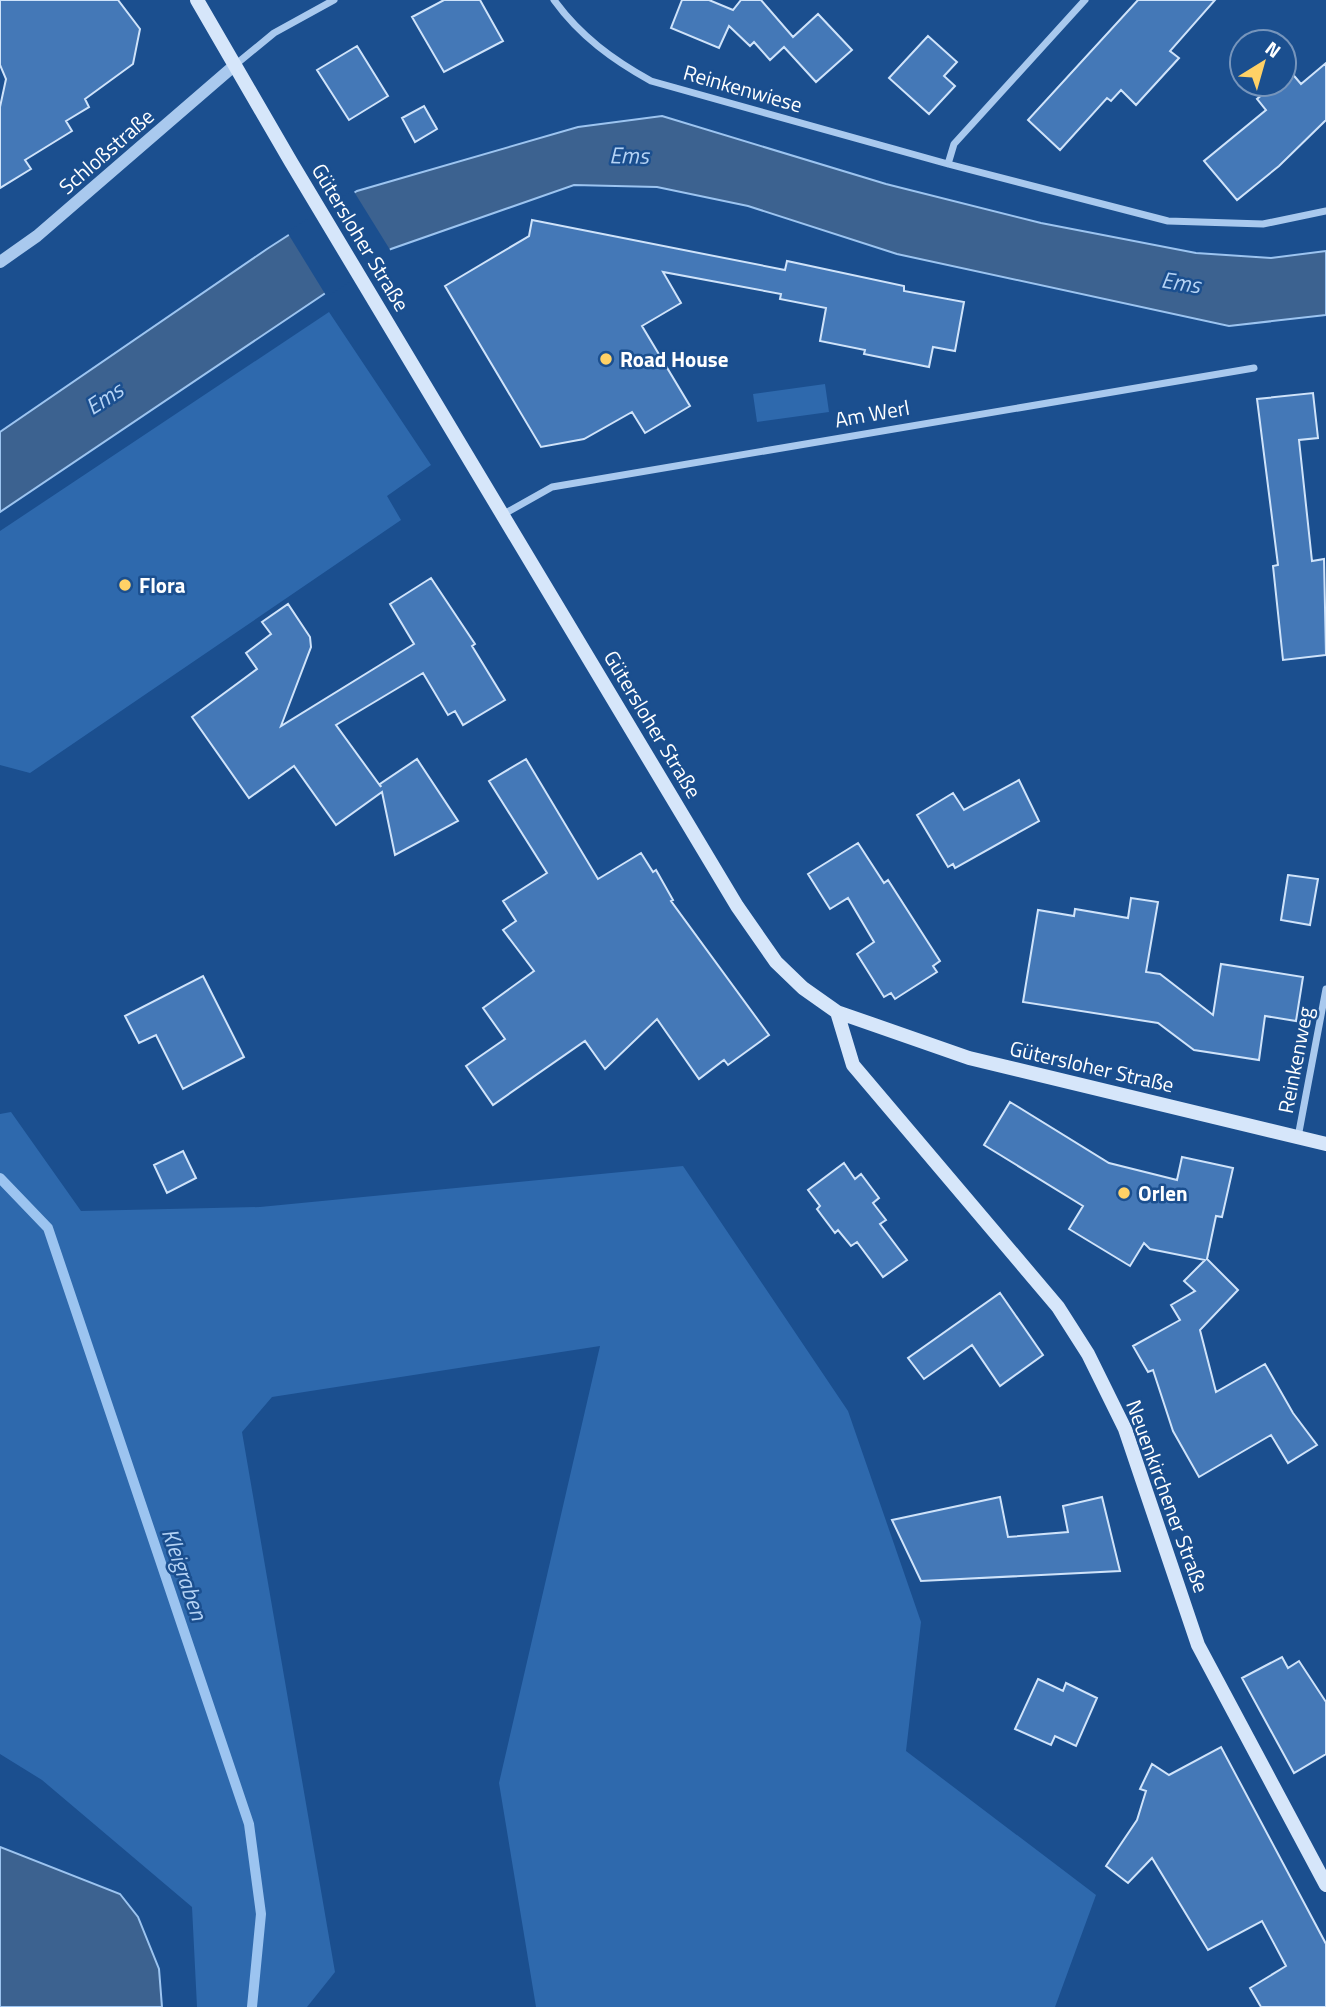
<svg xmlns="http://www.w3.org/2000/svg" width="1326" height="2007" viewBox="0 0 1326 2007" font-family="'Titillium Web',sans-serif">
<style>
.green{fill:#2e69ad}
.water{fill:#3c6290;stroke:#9cc4f0;stroke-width:2}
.pier{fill:#1b4f8f}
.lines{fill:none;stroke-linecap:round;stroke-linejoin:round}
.stream{stroke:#9cc4f0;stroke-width:10}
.building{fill:#4478b7;stroke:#cfe3fa;stroke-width:2}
.minor{stroke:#a9c9ee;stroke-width:7}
.tertiary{stroke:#a9c9ee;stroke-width:12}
.secondary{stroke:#d6e6fa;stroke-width:14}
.poi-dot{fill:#ffd166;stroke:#1b4f8f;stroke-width:2.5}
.labels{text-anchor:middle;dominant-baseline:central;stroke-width:5;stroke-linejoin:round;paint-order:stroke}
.street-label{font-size:21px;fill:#fff;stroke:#1b4f8f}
.poi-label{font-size:21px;font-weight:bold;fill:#fff;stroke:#1b4f8f;text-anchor:start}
.water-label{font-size:23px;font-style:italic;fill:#b5d3f5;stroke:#1b4f8f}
</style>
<rect width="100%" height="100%" fill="#1b4f8f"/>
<path class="green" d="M329,312L431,465L387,496L401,520L30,773L0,765V531Z
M825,384L829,412L757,422L753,394Z
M11,1112L81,1211L260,1207L683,1166L848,1411L921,1622L906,1751L1096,1895L1055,2007H536L499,1783L600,1346L272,1397L242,1432L335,1972L307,2007H197L192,1907L42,1780L0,1754V1114Z"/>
<path class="water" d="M662,116L886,184L1041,223L1196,253L1271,258L1326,251V315L1229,326L897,254L748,206L657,187L574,185L391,249L0,512V432L267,249L357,191L578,127Z
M0,1847L120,1894L138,1917L159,1969L162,2007H0Z"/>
<path class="pier" d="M353,190L392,253L327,297L287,232Z"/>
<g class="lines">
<path class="stream" d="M0,1178L48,1228L249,1824L261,1914L252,2007"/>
</g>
<path class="building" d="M0,0H118L140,29L133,64L85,99L89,107L66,121L72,131L25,160L31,169L0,188V107L6,79L0,65Z
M444,0H480L503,41L444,72L412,17Z
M682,0H709L733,10L741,0H761L793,37L818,14L852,50L816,82L784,47L770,60L754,42L750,46L729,26L719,48L671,28Z
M1138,0H1215L1170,51L1179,58L1136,105L1121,90L1111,101L1107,98L1060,150L1028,120Z
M928,36L957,62L944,76L955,86L929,114L889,78Z
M357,46L388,96L349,120L317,70Z
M1326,63V120L1279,166L1237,200L1204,161L1266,110L1257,99L1275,84H1284V77L1290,71L1301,84Z
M424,106L437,129L415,142L402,118Z
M532,220L785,270L787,261L904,286V291L964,302L955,351L933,347L929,367L864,354L865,350L820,341L826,308L780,299L781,294L663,272L681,303L642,326L690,406L645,433L632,412L584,439L541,447L445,286L529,236Z
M1313,393L1318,438L1299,440L1312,561L1324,559L1326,655L1283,660L1273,566L1278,565L1257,399Z
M431,578L475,644L472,646L505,700L463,725L455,711L448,715L423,673L336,725L381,787L380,784L417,759L458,821L395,855L382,792L336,825L294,766L249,798L192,717L257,669L246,653L271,634L262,622L288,604L310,637L311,647L281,726L414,644L390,604Z
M526,759L598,879L641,853L653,872L656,870L673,900L671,901L769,1035L728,1065L724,1060L699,1079L657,1019L605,1069L585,1041L493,1105L466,1066L505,1039L483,1008L534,971L503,930L516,921L503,901L547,873L489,781Z
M1019,780L1039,821L955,868L953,864L948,867L917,815L953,793L964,810Z
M858,843L884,883L888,880L940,961L933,966L937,972L895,999L891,993L884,997L857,954L874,942L848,898L830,909L808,874Z
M1288,875L1318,879L1310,925L1281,920Z
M1131,898L1158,902L1146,972L1160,974L1213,1015L1221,964L1303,977L1296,1021L1265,1016L1259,1060L1194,1050L1158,1023L1023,1002L1038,910L1074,916L1075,909L1128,918Z
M203,976L244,1057L183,1089L156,1035L139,1043L125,1016Z
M1010,1102L1109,1163L1177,1180L1182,1157L1233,1168L1222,1217L1216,1216L1207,1259L1238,1290L1200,1330L1216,1392L1265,1364L1293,1413L1317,1445L1288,1463L1271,1435L1199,1477L1173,1431L1153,1370L1148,1372L1133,1346L1180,1320L1171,1305L1195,1291L1184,1281L1205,1260L1150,1249L1144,1243L1130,1266L1069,1229L1083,1206L984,1145Z
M183,1151L196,1178L167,1193L154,1165Z
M844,1163L855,1179L861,1174L879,1198L873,1203L886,1220L880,1224L907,1260L883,1277L857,1242L851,1246L838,1230L835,1233L817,1209L820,1206L808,1190Z
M1000,1293L1043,1355L1000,1386L972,1345L924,1379L908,1358Z
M1000,1497L1008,1537L1068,1532L1063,1506L1102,1497L1120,1571L921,1581L892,1520Z
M1282,1657L1288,1668L1299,1661L1326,1702V1754L1294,1773L1242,1678Z
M1038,1679L1063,1691L1066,1683L1097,1698L1076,1746L1055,1736L1051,1745L1015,1729Z
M1221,1747L1326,1944V2007H1261L1250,1988L1286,1966L1262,1921L1208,1950L1152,1858L1128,1883L1106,1866L1137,1820L1146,1791L1140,1789L1152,1764L1169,1775Z"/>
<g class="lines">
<path class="minor" d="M554,0C580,36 613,60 651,81L948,164L1168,221L1263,224L1326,211
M235,65L274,33L334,0
M948,164L954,144L1085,0
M504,514L552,487L1254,368
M1298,1137L1326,989"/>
<path class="tertiary" d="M0,262L37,236L235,65"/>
<path class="secondary" d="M197,0L291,162L737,906L776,962L803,988L837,1012L969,1058L1326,1144
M837,1012L853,1065L1058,1307L1088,1354L1125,1429L1198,1645L1326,1885"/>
</g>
<g class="poi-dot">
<circle cx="606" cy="359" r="7"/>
<circle cx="125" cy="585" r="7"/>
<circle cx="1124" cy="1193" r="7"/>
</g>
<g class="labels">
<g class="street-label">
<text transform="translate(743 88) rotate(16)">Reinkenwiese</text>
<text transform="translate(106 151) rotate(-41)">Schloßstraße</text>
<text transform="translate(361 237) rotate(59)">Gütersloher Straße</text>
<text transform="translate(872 413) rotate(-10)">Am Werl</text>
<text transform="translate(653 724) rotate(59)">Gütersloher Straße</text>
<text transform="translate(1295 1060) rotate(-79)">Reinkenweg</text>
<text transform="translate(1092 1066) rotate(13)">Gütersloher Straße</text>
<text transform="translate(1168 1496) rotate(70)">Neuenkirchener Straße</text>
</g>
<g class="poi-label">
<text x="620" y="359">Road House</text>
<text x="139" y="585">Flora</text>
<text x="1138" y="1193">Orlen</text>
</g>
<g class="water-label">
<text transform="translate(629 155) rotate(1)">Ems</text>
<text transform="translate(1181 282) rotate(9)">Ems</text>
<text transform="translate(104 398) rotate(-33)">Ems</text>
<text transform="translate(185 1574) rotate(71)">Kleigraben</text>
</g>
</g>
<g transform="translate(1263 63) rotate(37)"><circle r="33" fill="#1b4f8f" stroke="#7695bc" stroke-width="2"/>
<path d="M0-5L12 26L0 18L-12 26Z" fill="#ffd166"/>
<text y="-10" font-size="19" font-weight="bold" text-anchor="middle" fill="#ffffff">N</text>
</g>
</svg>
